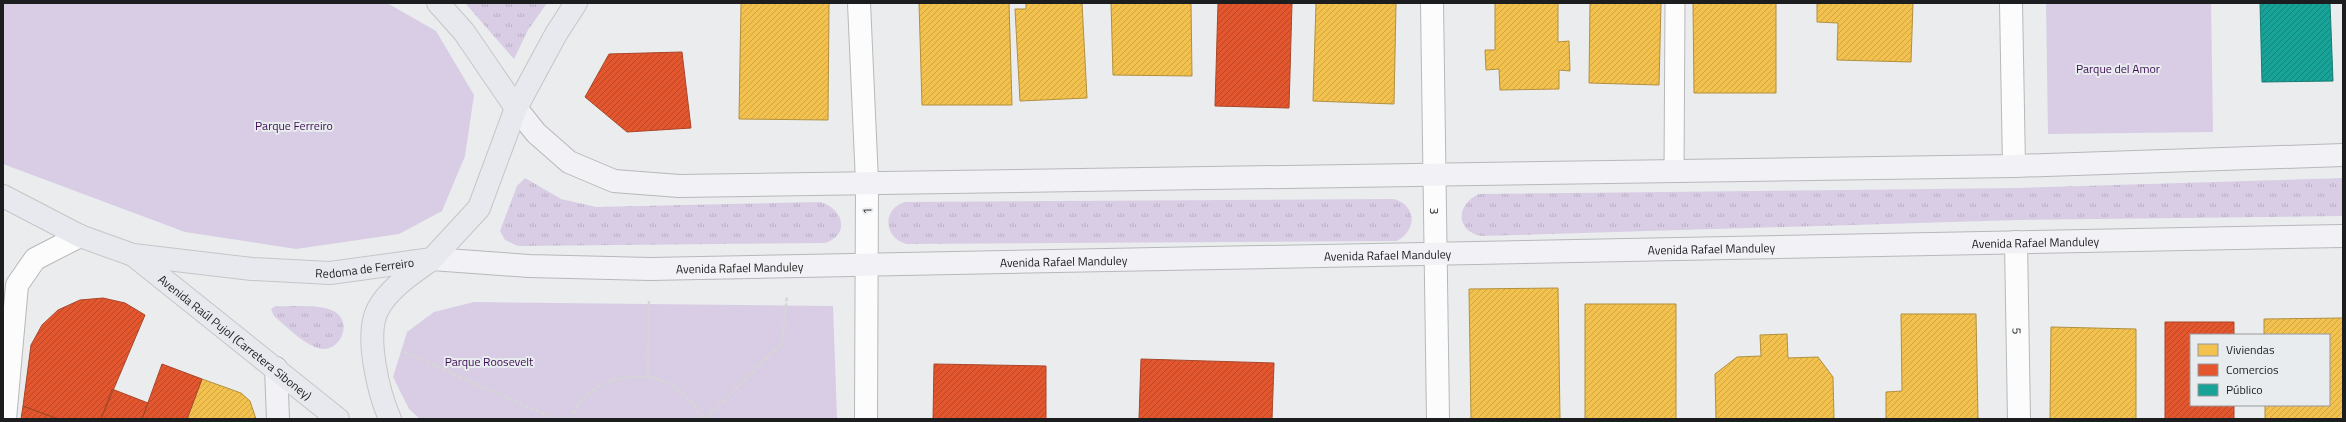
<svg xmlns="http://www.w3.org/2000/svg" width="2346" height="422" viewBox="0 0 2346 422" font-family="'Titillium Web',sans-serif">
<style>
.grass{fill:url(#grass-tufts)}
.park{fill:#d8cde4}
.homes{fill:url(#homes-hatch);stroke:#b29040}
.shops{fill:url(#shops-hatch);stroke:#a84629}
.public{fill:url(#public-hatch);stroke:#187b73}
.lines{fill:none;stroke-linecap:round;stroke-linejoin:round}
.service-casing{stroke:#b7b8b9;stroke-width:21}
.pedestrian-casing{stroke:#b7b8b9;stroke-width:24}
.minor-casing{stroke:#b7b8b9;stroke-width:24}
.secondary-casing{stroke:#b7b8b9;stroke-width:24}
.primary-casing{stroke:#c6c6c7;stroke-width:24}
.path{stroke:#d6d6d6;stroke-width:2.5;stroke-dasharray:4 2;stroke-linecap:butt}
.service{stroke:#fcfcfc;stroke-width:19}
.pedestrian{stroke:#fcfcfc;stroke-width:22}
.minor{stroke:#fcfcfc;stroke-width:22}
.secondary{stroke:#f2f2f6;stroke-width:22}
.primary{stroke:#e7e9ee;stroke-width:22}
.labels{text-anchor:middle;dominant-baseline:central;stroke-width:4;stroke-linejoin:round;paint-order:stroke}
.park-label{font-size:12px;fill:#3d0e55;stroke:#e9ecef}
.street-label{font-size:12px;fill:#1c1d1e;stroke:#e9ecef}
</style>
<defs>
<pattern id="grass-tufts" width="24" height="20" patternUnits="userSpaceOnUse"><rect width="24" height="20" fill="#d8cde4"/><path d="M3 7l-1-3M5 7V3M7 7l1-3M15 17l-1-3M17 17v-4M19 17l1-3" fill="none" stroke="#b9b0c3"/></pattern>
<pattern id="homes-hatch" width="6" height="6" patternUnits="userSpaceOnUse"><rect width="6" height="6" fill="#f2c14e"/><path d="M-1 1l2-2M0 6l6-6M5 7l2-2" fill="none" stroke="#cfa544"/></pattern>
<pattern id="shops-hatch" width="6" height="6" patternUnits="userSpaceOnUse"><rect width="6" height="6" fill="#e4572e"/><path d="M-1 1l2-2M0 6l6-6M5 7l2-2" fill="none" stroke="#b84727"/></pattern>
<pattern id="public-hatch" width="6" height="6" patternUnits="userSpaceOnUse"><rect width="6" height="6" fill="#17a398"/><path d="M-1 1l2-2M0 6l6-6M5 7l2-2" fill="none" stroke="#14847b"/></pattern>
</defs>
<rect width="100%" height="100%" fill="#eaecee"/>
<path class="grass" d="M465,3H547L528,30L514,59Z
M525,178L561,199L596,207L820,202C843,208 851,234 825,243L518,246L505,240L500,231L517,186Z
M2343,178V216L2018,220L1481,236C1455,231 1456,204 1479,194L2018,188Z
M1394,199C1417,206 1417,230 1397,241L907,244C884,239 881,209 905,202Z
M276,306C292,307 315,304 331,310C356,319 340,358 315,347C300,341 286,326 274,316L271,309Z"/>
<path class="park" d="M3,3H387L436,31L474,95L465,156L442,211L399,234L296,249L185,232L3,164Z
M2046,3H2211L2213,132L2048,134Z
M474,302L833,306L837,419H420L409,409L393,377L407,332L434,312Z"/>
<path class="homes" d="M741,3H829L828,120L739,119Z
M919,3H1009L1012,105H922Z
M1026,3H1082L1087,98L1020,101L1015,9H1026Z
M1111,3H1191L1192,76L1113,75Z
M1316,3H1396L1394,104L1313,101Z
M1495,3H1558V42L1569,41L1570,71L1559,70V89L1500,90L1499,69L1486,70L1485,50H1495Z
M1590,3H1661L1659,85L1589,83Z
M1693,3H1776V93H1694Z
M1817,3H1913L1911,62L1837,60L1838,23L1817,22Z
M1558,288L1560,419H1471L1469,289Z
M1585,304H1676V419H1585Z
M1901,314H1976L1978,419H1886V392L1902,391Z
M2343,318V419H2265V405H2329V335H2264V319Z
M2051,327L2136,329V419H2050Z
M1787,334L1788,358L1818,357L1833,377L1834,419H1716L1715,374L1737,357L1761,356L1760,335Z
M202,379L241,393L250,401L256,419H187Z"/>
<path class="shops" d="M1218,3H1292L1289,108L1215,106Z
M682,52L691,128L627,132L585,97L609,54Z
M103,298L125,303L145,315L101,419H58L23,406L31,345L42,325L58,310L80,300Z
M2165,322H2234V335H2191V405H2234V419H2165Z
M1141,359L1274,363L1272,419H1139Z
M162,364L202,379L187,419H142Z
M934,364L1046,366V419H933Z
M112,389L148,403L142,419H101Z
M23,406L58,419H21Z"/>
<path class="public" d="M2260,3H2330L2333,81L2262,82Z"/>
<g class="lines">
<defs>
<path id="service" d="M1674,172L1675,3"/>
<path id="pedestrian" d="M5,419L17,285L35,259L80,236"/>
<g id="minor">
<path d="M859,3L867,182L866,419"/>
<path id="s1" d="M1432,3L1438,419"/>
<path d="M2011,3L2014,166"/>
<path id="s2" d="M2016,242L2019,419"/>
</g>
<g id="secondary">
<path d="M516,108L536,133L569,162L614,181L679,186L2014,166L2343,155"/>
<path id="s3" d="M432,259L529,266L650,269L2343,236"/>
<path d="M276,368L278,419"/>
</g>
<g id="primary">
<path d="M516,108L556,34L576,3"/>
<path id="s4" d="M3,196L80,236L133,255L252,269L330,273L432,259L479,208L516,108L464,32L438,3"/>
<path id="s5" d="M133,255L338,419"/>
<path d="M390,419C379,394 364,335 378,309C389,288 413,273 431,260"/>
</g>
</defs>
<use href="#service" class="service-casing"/>
<use href="#pedestrian" class="pedestrian-casing"/>
<use href="#minor" class="minor-casing"/>
<use href="#secondary" class="secondary-casing"/>
<use href="#primary" class="primary-casing"/>
<path class="path" d="M404,352L555,419
M648,377L649,300
M570,419C573,414 576,407 579,403C600,377 644,368 672,386C686,394 695,406 704,419
M705,419L782,343L787,296"/>
<use href="#service" class="service"/>
<use href="#pedestrian" class="pedestrian"/>
<use href="#minor" class="minor"/>
<use href="#secondary" class="secondary"/>
<use href="#primary" class="primary"/>
</g>
<g class="labels">
<g class="park-label">
<text x="2118" y="68">Parque del Amor</text>
<text x="294" y="125">Parque Ferreiro</text>
<text x="489" y="361">Parque Roosevelt</text>
</g>
<g class="street-label">
<text transform="translate(867 211) rotate(-91)">1</text>
<text stroke="none"><textPath href="#s1" startOffset="208">3</textPath></text>
<text stroke="none"><textPath href="#s3" startOffset="1604">Avenida Rafael Manduley</textPath></text>
<text stroke="none"><textPath href="#s3" startOffset="1280">Avenida Rafael Manduley</textPath></text>
<text stroke="none"><textPath href="#s3" startOffset="956">Avenida Rafael Manduley</textPath></text>
<text stroke="none"><textPath href="#s3" startOffset="632">Avenida Rafael Manduley</textPath></text>
<text stroke="none"><textPath href="#s4" startOffset="376">Redoma de Ferreiro</textPath></text>
<text stroke="none"><textPath href="#s3" startOffset="308">Avenida Rafael Manduley</textPath></text>
<text stroke="none"><textPath href="#s2" startOffset="89">5</textPath></text>
<text stroke="none"><textPath href="#s5" startOffset="131">Avenida Raúl Pujol (Carretera Siboney)</textPath></text>
</g>
</g>
<rect width="2346" height="422" fill="none" stroke="#1c1d1e" stroke-width="8"/>
<rect x="2190" y="334" width="140" height="72" fill="#e9ecef" stroke="#97999b"/>
<rect x="2198" y="344" width="20" height="12" fill="#f2c14e" stroke="#97999b"/>
<text x="2226" y="354" font-size="12" fill="#1c1d1e">Viviendas</text>
<rect x="2198" y="364" width="20" height="12" fill="#e4572e" stroke="#97999b"/>
<text x="2226" y="374" font-size="12" fill="#1c1d1e">Comercios</text>
<rect x="2198" y="384" width="20" height="12" fill="#17a398" stroke="#97999b"/>
<text x="2226" y="394" font-size="12" fill="#1c1d1e">Público</text>
</svg>
